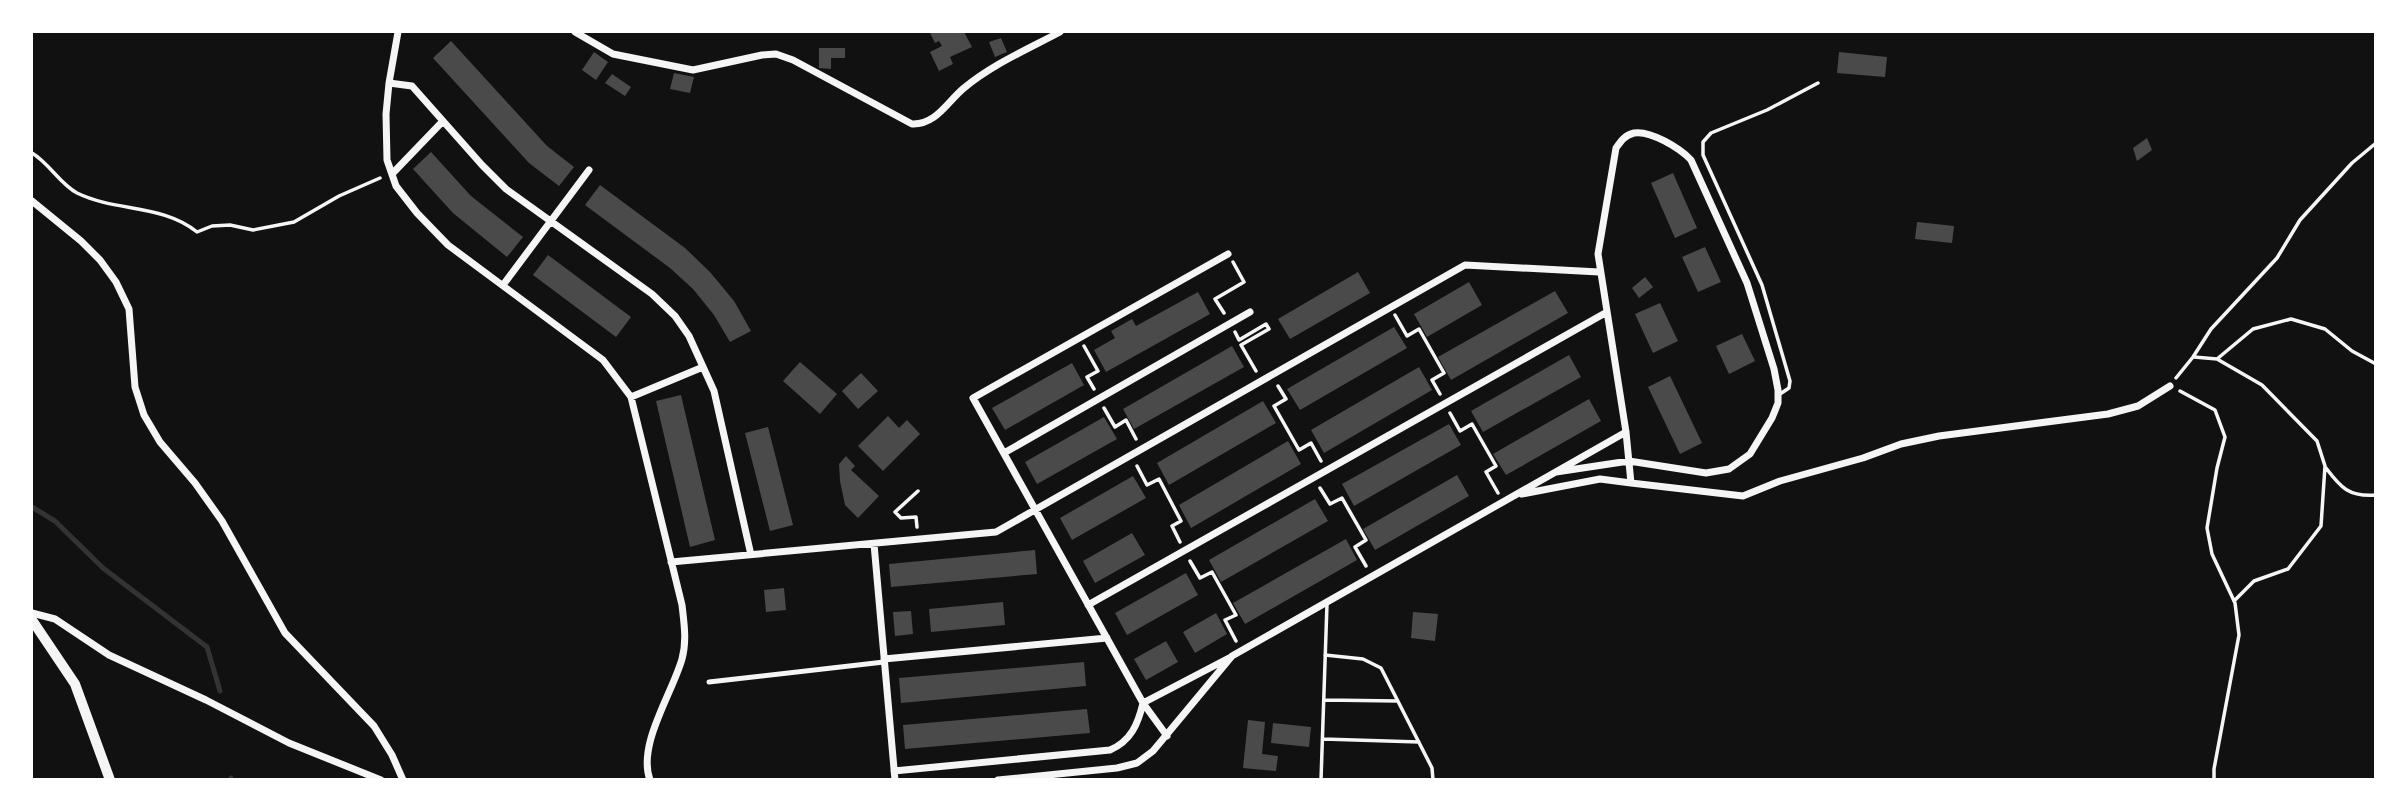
<svg xmlns="http://www.w3.org/2000/svg" width="2407" height="811" viewBox="0 0 2407 811" font-family="Montserrat,sans-serif">
<style>
.lines{fill:none;stroke-linecap:round;stroke-linejoin:round}
.stream{stroke:#333;stroke-width:5}
.building{fill:#4a4a4a}
.path{stroke:#f5f5f5;stroke-width:3.5}
.service{stroke:#f5f5f5;stroke-width:3.5}
.pedestrian{stroke:#f5f5f5;stroke-width:5}
.minor{stroke:#f5f5f5;stroke-width:7}
.secondary{stroke:#f5f5f5;stroke-width:10}
</style>
<rect width="100%" height="100%" fill="#111"/>
<g class="lines">
<path class="stream" d="M32,507L55,521L103,568L207,647L220,691
M231,778V780"/>
</g>
<path class="building" d="M934,32H964L972,47L950,57L953,64L939,71L930,52L942,46L939,41L935,43L930,33Z
M1001,38L1007,52L995,57L989,42Z
M451,41L547,146L574,167L559,186L529,163L433,58Z
M819,48H845V58H831V69L819,68Z
M594,52L608,62L596,80L582,70Z
M1839,52L1887,57L1885,77L1837,73Z
M674,73L694,77L690,93L670,89Z
M612,74L631,87L625,96L605,83Z
M2147,138L2152,150L2137,161L2133,148Z
M431,152L471,196L523,237L507,257L453,213L413,169Z
M1673,173L1697,228L1675,238L1651,183Z
M600,185L685,248L710,272L734,301L751,331L730,342L714,315L693,289L670,268L585,205Z
M1917,222L1954,226L1952,243L1915,239Z
M1705,247L1721,282L1698,292L1682,257Z
M548,255L631,317L616,337L533,275Z
M1358,272L1370,293L1290,339L1278,319Z
M1645,277L1653,287L1639,298L1632,288Z
M1469,282L1482,305L1427,337L1414,314Z
M1555,291L1568,313L1451,380L1438,357Z
M1198,292L1210,314L1106,372L1094,350L1115,338L1111,331L1132,319L1136,326Z
M1660,303L1678,341L1653,353L1635,314Z
M1394,327L1407,348L1300,410L1287,389Z
M1742,334L1755,361L1729,374L1716,346Z
M1232,346L1244,367L1134,429L1123,409Z
M1569,355L1581,377L1483,432L1471,411Z
M800,362L837,394L820,414L783,381Z
M1072,363L1084,385L1005,430L992,408Z
M1419,367L1432,390L1324,453L1311,430Z
M861,373L878,391L858,409L842,391Z
M1670,376L1702,443L1680,454L1648,387Z
M681,395L715,540L690,547L656,401Z
M1589,399L1601,421L1506,475L1493,454Z
M1263,401L1276,423L1169,485L1157,463Z
M888,416L899,428L907,420L920,434L883,471L858,446Z
M1104,417L1117,439L1037,484L1025,462Z
M1449,424L1461,445L1354,506L1342,484Z
M768,427L793,525L770,531L745,433Z
M1288,441L1301,464L1191,528L1179,505Z
M846,456L855,466L851,470L879,496L858,518L845,505L840,481L839,464Z
M1457,475L1469,496L1375,550L1363,529Z
M1133,476L1146,498L1072,540L1060,518Z
M1315,499L1328,521L1221,582L1209,560Z
M1132,533L1145,555L1095,583L1083,561Z
M1346,539L1357,560L1245,624L1233,603Z
M1035,550L1037,574L891,587L889,564Z
M1186,573L1198,595L1127,635L1115,613Z
M784,588L786,610L766,612L764,590Z
M1003,602L1005,625L931,632L929,609Z
M911,611L913,634L895,636L893,612Z
M1413,612L1438,614L1435,641L1411,638Z
M1216,613L1227,634L1195,653L1183,632Z
M1166,641L1178,662L1146,680L1134,659Z
M1084,662L1086,686L901,703L899,678Z
M1087,709L1090,733L905,749L903,725Z
M1248,720L1265,722L1262,754L1278,756L1276,771L1243,768Z
M1273,723L1311,727L1309,747L1271,743Z"/>
<g class="lines">
<path class="path" d="M32,153C49,163 60,184 77,193C116,212 163,204 197,232L212,226L230,225L253,230L294,222L339,196L380,178
M1224,313L1215,299L1244,282L1233,262
M1395,315L1407,336L1419,329L1444,373L1432,380L1440,394
M1235,332L1239,340L1266,324L1269,329L1241,345L1256,371
M1084,346L1098,371L1087,377L1094,389
M2194,357L2217,359L2262,385L2317,441L2325,466L2321,526L2288,569L2254,581L2234,601
M2217,359L2253,329L2291,319L2325,329L2352,351L2376,364
M2176,378L2193,357L2211,329L2277,258L2300,220L2352,163L2376,143
M1278,386L1286,399L1274,406L1299,450L1311,443L1321,461
M2180,391L2215,410L2225,437L2217,468L2207,528L2212,554L2235,603L2239,635L2214,769V780
M1104,408L1115,427L1126,420L1136,439
M1450,413L1460,431L1472,424L1496,466L1486,472L1498,493
M1137,466L1147,485L1159,479L1181,521L1172,526L1180,542
M2326,468C2341,488 2349,497 2376,495
M1320,488L1330,504L1342,498L1366,540L1355,547L1366,566
M917,527L916,517L901,518L895,512L918,491
M1190,561L1200,578L1212,572L1236,615L1225,620L1236,641"/>
<path class="service" d="M1780,394L1789,388L1790,381L1762,285L1703,155V142L1711,133L1767,110L1818,83
M1325,655L1363,659L1381,668L1432,768L1433,780
M1324,700L1398,701
M1323,739L1419,742
M1321,780L1327,604"/>
<path class="pedestrian" d="M709,682L884,662"/>
<path class="minor" d="M398,32L389,83L386,114L387,160L396,186L417,213L448,245L603,360L631,397L682,605C684,623 687,641 682,659C672,694 637,745 650,780
M575,32L613,54L693,70L762,55L776,54L793,60L912,124C936,125 947,102 964,88C993,64 1028,49 1060,32
M389,83L412,86L482,165L506,189L652,294L675,316L689,336L714,391L751,555
M392,174L443,121
M32,201L81,241L100,260L116,282L129,309L135,387L144,415L160,442L195,483L222,521L285,633L374,726L392,755L403,780
M503,285L589,170
M631,397L703,367
M1004,453L1250,312
M1556,472L1629,461L1706,473L1729,469L1750,454L1772,418L1778,403V390L1774,369L1747,283L1691,160C1680,148 1650,130 1634,133C1625,135 1621,141 1616,148L1598,254L1626,432L1631,483L1743,496L1780,481L1863,458L1901,444L1939,436L2108,414L2138,406L2170,386
M1522,494L1600,479L1631,483
M874,544L895,780
M671,562L996,532L1465,265L1599,272
M1088,605L1607,312
M32,613L55,619L109,655L206,700L289,743L381,780
M884,659L1107,638
M1167,736L1143,703L973,398L1228,254
M894,771L1110,750C1131,741 1138,724 1143,703L1229,658
M998,780L1117,768L1137,763L1153,751L1232,656L1626,432"/>
<path class="secondary" d="M32,620L75,684L110,780"/>
</g>
<rect width="2407" height="811" fill="none" stroke="#ffffff" stroke-width="66"/>
</svg>
